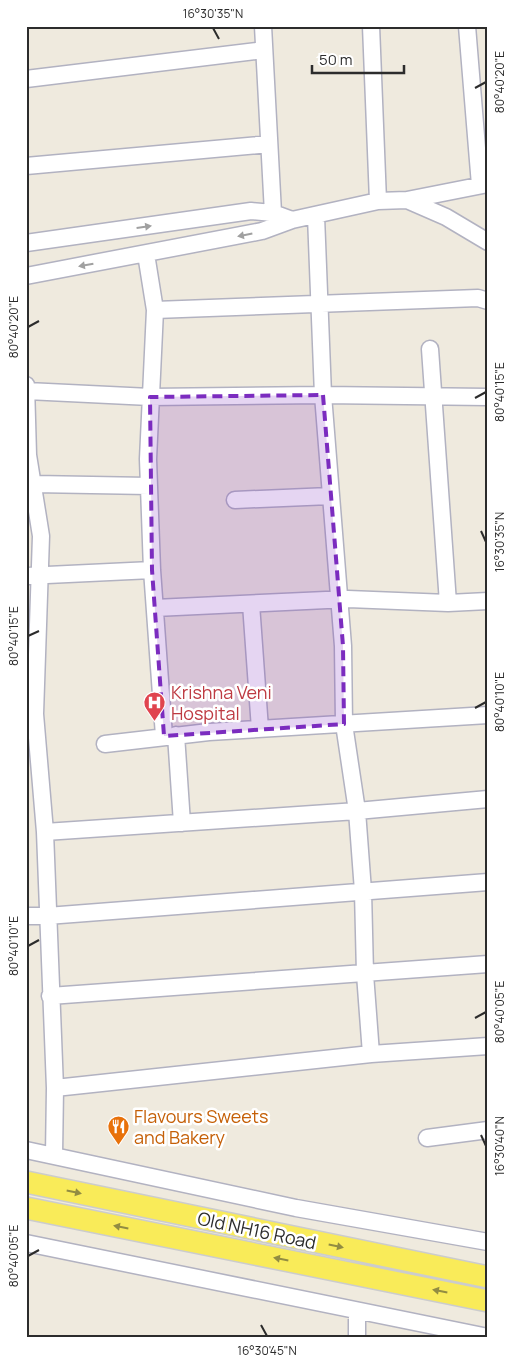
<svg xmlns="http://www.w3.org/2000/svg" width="514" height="1364" viewBox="0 0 514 1364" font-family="Manrope,sans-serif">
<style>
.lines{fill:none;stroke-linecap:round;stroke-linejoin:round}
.minor-casing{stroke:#b2b2c1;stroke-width:19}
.major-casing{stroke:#ccc;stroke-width:24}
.minor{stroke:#fff;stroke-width:16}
.major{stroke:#f9eb59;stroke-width:21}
.oneway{fill:#a0a0a0}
.oneway2{fill:#928c42}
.marked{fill:#7b2cbf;fill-opacity:0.2;stroke:#7b2cbf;stroke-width:4;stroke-dasharray:10 6;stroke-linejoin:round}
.ticks{fill:none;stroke:#2c2c2c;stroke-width:2}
.labels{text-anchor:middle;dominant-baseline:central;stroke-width:5;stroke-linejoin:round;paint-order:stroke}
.health-label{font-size:18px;fill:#be3a42;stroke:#fff;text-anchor:start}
.food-label{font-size:18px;fill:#c56008;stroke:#fff;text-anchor:start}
.street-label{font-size:18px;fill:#2c2c2c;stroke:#fff}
.neatline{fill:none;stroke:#2c2c2c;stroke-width:2}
.ticks-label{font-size:12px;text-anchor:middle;fill:#2c2c2c}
</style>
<rect width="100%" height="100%" fill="#efeade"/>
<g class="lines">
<defs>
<path id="minor" d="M263,26L273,213
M371,26L378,201
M467,26L480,185
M26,79L264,50
M26,166L269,144
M407,200L446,217L488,242
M316,216L323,395L343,646L344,724L357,811L363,891L365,974L371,1054
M26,243L251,211L273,213L292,220
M146,254L155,310L148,459L152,570L164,736
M26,276L262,231L292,220L378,201L407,200L488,184
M155,310L478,298L488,301
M430,349L448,603
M26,385L28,455L41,536L35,714L45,832L55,1088L54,1155
M27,391L150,397L323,395L488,397
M34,484L149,486
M235,500L330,496
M26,576L152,570
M251,604L260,729
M155,608L348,599L448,603L488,601
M176,735L182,823
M105,744L209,732L488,715
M45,832L357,811L488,799
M26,916H47L488,882
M50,996L488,964
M55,1088L371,1054L488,1046
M427,1138L488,1130
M26,1150L296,1208L488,1242
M26,1243L488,1337
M357,1311V1338"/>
<path id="major" d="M26,1182L488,1277
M26,1208L488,1301"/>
</defs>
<use href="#minor" class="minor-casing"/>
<use href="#major" class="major-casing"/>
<use href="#minor" class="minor"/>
<use href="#major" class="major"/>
</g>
<defs><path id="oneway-solid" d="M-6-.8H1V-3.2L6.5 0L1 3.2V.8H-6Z" transform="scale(1.25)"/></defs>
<g class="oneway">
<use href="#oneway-solid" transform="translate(144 227) rotate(-8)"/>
<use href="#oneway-solid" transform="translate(245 235) rotate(169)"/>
<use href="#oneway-solid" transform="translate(86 265) rotate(170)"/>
</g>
<g class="oneway2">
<use href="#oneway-solid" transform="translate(74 1192) rotate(12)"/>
<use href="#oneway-solid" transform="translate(121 1227) rotate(-169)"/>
<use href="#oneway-solid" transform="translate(336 1246) rotate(12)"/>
<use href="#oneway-solid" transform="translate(281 1259) rotate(-169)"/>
<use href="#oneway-solid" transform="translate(440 1291) rotate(-169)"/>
</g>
<path class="marked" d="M323,395L343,646L344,724L164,736L152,570L150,397Z"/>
<path class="ticks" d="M213,28L219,39M475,88L486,82M28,327L39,321M475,398L486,392M481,531L486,542M28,636L39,631M475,708L486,702M28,946L39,940M475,1018L486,1012M481,1135L486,1146M28,1256L39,1250M261,1325L267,1336"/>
<defs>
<symbol id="hospital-pin" viewBox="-11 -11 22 30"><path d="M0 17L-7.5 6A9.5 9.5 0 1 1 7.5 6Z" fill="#e0444e" stroke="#fff"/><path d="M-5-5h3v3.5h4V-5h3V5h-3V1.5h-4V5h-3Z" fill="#fff"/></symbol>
<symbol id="restaurant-pin" viewBox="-11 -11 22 30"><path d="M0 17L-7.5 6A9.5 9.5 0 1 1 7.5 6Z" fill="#e8710a" stroke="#fff"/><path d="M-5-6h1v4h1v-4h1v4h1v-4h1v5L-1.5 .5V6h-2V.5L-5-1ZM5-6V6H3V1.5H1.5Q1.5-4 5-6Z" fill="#fff"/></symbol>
</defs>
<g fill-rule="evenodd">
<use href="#hospital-pin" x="142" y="690" width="25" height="34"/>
<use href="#restaurant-pin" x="106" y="1114" width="25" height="34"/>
</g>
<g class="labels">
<g class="health-label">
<text x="171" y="692">Krishna Veni<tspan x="171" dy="21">Hospital</tspan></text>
</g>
<g class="food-label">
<text x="134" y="1116">Flavours Sweets<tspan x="134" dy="21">and Bakery</tspan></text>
</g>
<g class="street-label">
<text transform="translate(257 1230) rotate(12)">Old NH16 Road</text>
</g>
</g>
<rect width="514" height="1364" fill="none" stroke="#ffffff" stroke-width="55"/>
<path d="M312 65v8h92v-8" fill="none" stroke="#2c2c2c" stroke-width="2.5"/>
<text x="319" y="65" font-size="15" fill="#2c2c2c" stroke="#ffffff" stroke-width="4" paint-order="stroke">50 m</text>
<rect x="28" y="28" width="458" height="1308" class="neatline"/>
<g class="ticks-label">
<text x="213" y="18">16°30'35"N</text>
<text transform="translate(500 82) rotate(-90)" y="4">80°40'20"E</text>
<text transform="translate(14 327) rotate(-90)" y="4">80°40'20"E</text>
<text transform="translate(500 392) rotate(-90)" y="4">80°40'15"E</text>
<text transform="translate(500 542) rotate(-90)" y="4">16°30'35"N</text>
<text transform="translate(14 636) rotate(-90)" y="4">80°40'15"E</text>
<text transform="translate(500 702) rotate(-90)" y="4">80°40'10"E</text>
<text transform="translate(14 946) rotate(-90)" y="4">80°40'10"E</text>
<text transform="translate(500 1012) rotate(-90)" y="4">80°40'05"E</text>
<text transform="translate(500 1146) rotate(-90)" y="4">16°30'40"N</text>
<text transform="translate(14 1256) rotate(-90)" y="4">80°40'05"E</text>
<text x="267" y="1355">16°30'45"N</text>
</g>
</svg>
